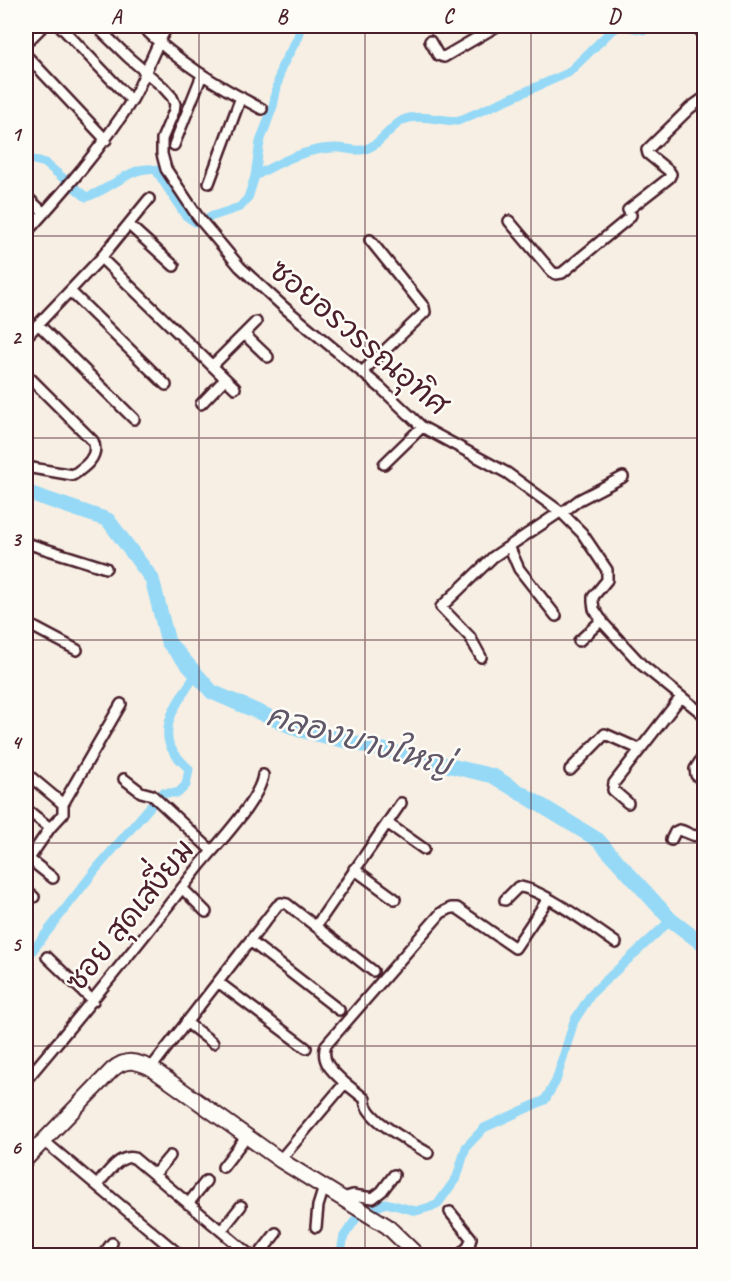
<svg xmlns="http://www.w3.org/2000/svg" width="730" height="1281" font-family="Caveat,'Playpen Sans Thai',sans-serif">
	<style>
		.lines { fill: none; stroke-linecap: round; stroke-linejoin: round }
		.canal { stroke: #95d9f7; stroke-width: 9 }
		.river { stroke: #95d9f7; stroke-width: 15 }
		.street-casing { stroke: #4a1f2b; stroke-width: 14 }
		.secondary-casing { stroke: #4a1f2b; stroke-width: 18 }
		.street { stroke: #fdfcf7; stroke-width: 9 }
		.secondary { stroke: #fdfcf7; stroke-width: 14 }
		.grid { fill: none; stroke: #4a1f2b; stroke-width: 1.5; stroke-opacity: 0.55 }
		.labels { text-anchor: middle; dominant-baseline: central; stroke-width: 5; stroke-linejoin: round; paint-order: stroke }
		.street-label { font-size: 30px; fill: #4a1f2b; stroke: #fdfcf7 }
		.water-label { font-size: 32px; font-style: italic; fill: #605768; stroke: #fdfcf7 }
		.neatline { fill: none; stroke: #4a1f2b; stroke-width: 2 }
		.grid-label { font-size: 20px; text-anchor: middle; font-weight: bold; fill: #4a1f2b }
	</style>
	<rect width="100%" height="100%" fill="#f7efe3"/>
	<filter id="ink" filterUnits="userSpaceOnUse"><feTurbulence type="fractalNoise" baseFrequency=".0167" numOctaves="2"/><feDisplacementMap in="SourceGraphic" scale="12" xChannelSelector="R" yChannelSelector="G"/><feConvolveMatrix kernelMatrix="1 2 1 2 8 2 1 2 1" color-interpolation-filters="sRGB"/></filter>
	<g filter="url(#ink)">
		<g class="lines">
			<path class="canal" d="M 624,26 L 645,30 L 655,26
				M 26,158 L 45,163 L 86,197 C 108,192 135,162 156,170 L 185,215 L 195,222 L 240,207 L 248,198 L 255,176 L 260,142 L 273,106 L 281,68 L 297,39 L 301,26
				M 255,176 C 280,162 305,149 333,148 C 342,147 352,151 361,150 C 379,148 388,128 403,120 C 418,113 442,121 458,121 L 568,73 L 610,32 L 620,26
				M 26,959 L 97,868 L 162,793 L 178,793 L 186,785 L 189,769 C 182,762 172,753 169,743 C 162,718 184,694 196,674
				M 340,1256 L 344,1236 L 358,1216 L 386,1203 L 416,1211 L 437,1205 L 457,1177 L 466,1147 L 484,1128 L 545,1100 L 556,1081 L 574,1021 L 592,993 L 671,920"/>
			<path class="river" d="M 26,492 L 108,520 L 152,579 L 168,642 L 212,692 L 300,730 L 493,776 L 598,840 L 671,920 L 704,945"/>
			<defs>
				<path id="street" d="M 60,26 L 131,100
					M 96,26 L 128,57 L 163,87 L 172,97 L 175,104 L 174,111 L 162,139 L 162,154 L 166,169 L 198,217 L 240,267 L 286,309 L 381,388 L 422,427 L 507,473 L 562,513 L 582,533 L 607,570 L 607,580 L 593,597 L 593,602 L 594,609 L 604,624 L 642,665 L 704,715
					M 142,26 C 176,61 218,86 262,109
					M 430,41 L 438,55 L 444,57 L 497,26
					M 26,43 L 43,26
					M 26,55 L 106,140
					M 174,145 L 202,75
					M 209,183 L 241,97
					M 26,196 L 44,213
					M 509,221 L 552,272 L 556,274 L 562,273 L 629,218 L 631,215 L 628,210 L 669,178 L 671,174 L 669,171 L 648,154 L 647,150 L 690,108 L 704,98
					M 129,225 L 174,266
					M 26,233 C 64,191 102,148 132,100 C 146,76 153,49 168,26
					M 101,258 L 235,388
					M 70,291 L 166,385
					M 38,324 L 134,419
					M 244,334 L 268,357
					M 26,337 L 101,258 L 149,199
					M 212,366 L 256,322
					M 362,372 L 425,312 L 424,307 L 370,240
					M 26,374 L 93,441 C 100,456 85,467 73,475 L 26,467
					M 201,404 L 225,379
					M 384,464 L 422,427
					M 562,513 L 579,500 L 623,477
					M 26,543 L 106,568
					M 509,546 L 519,569 L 556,616
					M 26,623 L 77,650
					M 579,641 L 602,620
					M 481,657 L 470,637 L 441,607 L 493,557 L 560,512
					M 704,755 L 695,769 L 696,775 L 704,782
					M 570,770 L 605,734 L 639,749
					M 26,773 L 63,804 L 121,704
					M 124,779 L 141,792 L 152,795 L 212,851
					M 628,803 L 613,790 L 614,783 L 681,697
					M 26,809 L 50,828
					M 387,823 L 424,849
					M 671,840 L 675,832 L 679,830 C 690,832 696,842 704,830
					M 29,859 L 53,878
					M 26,863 L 50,828 L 63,814 L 63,804
					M 354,869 L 395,899
					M 182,888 L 206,912
					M 26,891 L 34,897
					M 505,900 L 518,887 C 538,886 597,930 616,943
					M 316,926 L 401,803
					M 250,941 L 339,1010
					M 47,957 L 93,1001
					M 218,982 L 306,1048
					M 186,1022 L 213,1043
					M 151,1068 L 277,906 L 281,903 L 287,904 L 373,971
					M 26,1080 C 86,1009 144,937 201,864 C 218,844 260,799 263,775
					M 345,1083 L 365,1099 C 364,1119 412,1143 428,1153
					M 44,1141 L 181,1256
					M 280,1160 L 345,1083 C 333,1072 320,1062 326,1045 L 441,913 L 451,908 L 457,908 L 515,948 L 548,899
					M 223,1167 L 246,1137
					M 154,1175 L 170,1156
					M 97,1185 C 106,1175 119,1154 134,1158 L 251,1256
					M 343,1198 L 353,1195 L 373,1198 L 382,1191 L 394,1175
					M 188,1204 L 206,1181
					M 450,1212 L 471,1238 L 469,1246 L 459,1256
					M 316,1227 L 318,1206 L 324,1187
					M 221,1231 L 241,1206
					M 102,1256 L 112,1243
					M 258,1256 L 276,1233"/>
				<path id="secondary" d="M 699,26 L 704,32
					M 26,1159 L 112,1070 C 126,1058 136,1061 151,1068 L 280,1160 L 387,1226 L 418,1256"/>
			</defs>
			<use href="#street" class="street-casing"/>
			<use href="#secondary" class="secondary-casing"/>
			<use href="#street" class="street"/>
			<use href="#secondary" class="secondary"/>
		</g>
	</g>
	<path class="grid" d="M 199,26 L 199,1256M 365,26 L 365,1256M 531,26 L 531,1256M 26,236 L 704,236M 26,438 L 704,438M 26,640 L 704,640M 26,843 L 704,843M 26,1046 L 704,1046"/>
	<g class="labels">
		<g class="street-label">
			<text transform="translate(359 337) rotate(40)">ซอยอรวรรณอุทิศ</text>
			<text transform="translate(130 915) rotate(-51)">ซอย สุดเสงี่ยม</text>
		</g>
		<g class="water-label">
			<text transform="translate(359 740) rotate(16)">คลองบางใหญ่</text>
		</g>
	</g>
	<rect width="730" height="1281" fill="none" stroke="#fdfcf7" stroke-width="66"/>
	<rect x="33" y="33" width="664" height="1215" class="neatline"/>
	<g class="grid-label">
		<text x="116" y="23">A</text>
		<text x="282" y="23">B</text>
		<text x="448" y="23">C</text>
		<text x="614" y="23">D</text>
		<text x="16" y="141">1</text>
		<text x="16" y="344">2</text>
		<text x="16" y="546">3</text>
		<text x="16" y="749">4</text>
		<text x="16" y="951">5</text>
		<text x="16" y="1154">6</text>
	</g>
</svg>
